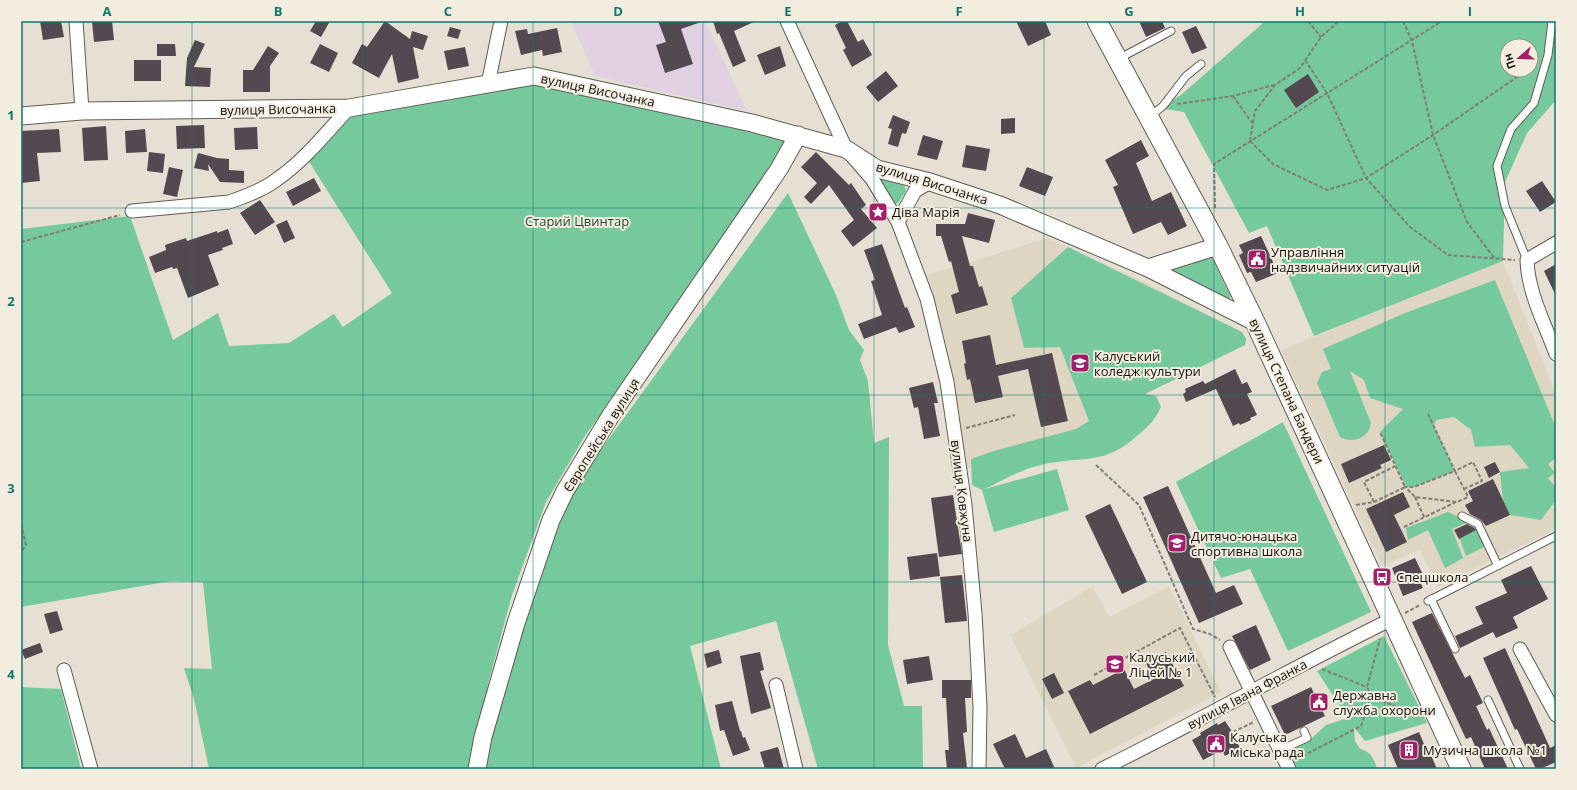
<svg xmlns="http://www.w3.org/2000/svg" width="1577" height="790" font-family="'Open Sans',sans-serif">
	<style>
		.industrial { fill: #e1d0e1 }
		.built { fill: #ded6c2 }
		.green { fill: #75c99d; fill-rule: evenodd }
		.building { fill: #544951 }
		.lines { fill: none; stroke-linecap: round; stroke-linejoin: round }
		.service-casing { stroke: #615c51; stroke-width: 9 }
		.minor-casing { stroke: #615c51; stroke-width: 15 }
		.tertiary-casing { stroke: #615c51; stroke-width: 19 }
		.secondary-casing { stroke: #615c51; stroke-width: 21 }
		.path { stroke: #817e75; stroke-width: 2; stroke-dasharray: 4 2; stroke-linecap: butt }
		.service { stroke: #fff; stroke-width: 7 }
		.minor { stroke: #fff; stroke-width: 13 }
		.tertiary { stroke: #fff; stroke-width: 17 }
		.secondary { stroke: #fff; stroke-width: 19 }
		.grid { fill: none; stroke: #0f766e; stroke-width: 1; stroke-opacity: 0.55 }
		.labels { text-anchor: middle; dominant-baseline: central; stroke-width: 4; stroke-linejoin: round; paint-order: stroke }
		.street-label { font-size: 13px; fill: #14120e; stroke: #f3ede0 }
		.poi-label { font-size: 13px; fill: #14120e; stroke: #f3ede0; text-anchor: start }
		.park-label { font-size: 13px; fill: #1e4934; stroke: #f3ede0 }
		.neatline { fill: none; stroke: #0f766e; stroke-width: 1.5 }
		.grid-label { font-size: 13px; text-anchor: middle; font-weight: bold; fill: #0f766e }
	</style>
	<rect width="100%" height="100%" fill="#e5e0d3"/>
	<path class="industrial" d="M 571,21 L 705,21 L 747,111 L 595,76 Z"/>
	<path class="built" d="M 1048,238 L 1140,280 L 1242,332 L 1246,339 L 1245,345 L 1114,409 L 1093,429 L 967,469 L 954,380 L 935,300 L 927,275 Z
		M 1503,261 L 1556,394 L 1556,527 L 1554,530 L 1438,587 L 1420,550 L 1382,566 L 1281,350 Z
		M 1093,586 L 1109,617 L 1169,586 L 1221,692 L 1076,768 L 1010,635 Z"/>
	<path class="green" d="M 1262,21 L 1556,21 L 1556,100 L 1527,133 L 1505,182 L 1503,261 L 1314,336 L 1267,226 L 1249,233 L 1184,112 L 1159,108 L 1181,95 L 1263,23 ZM 1507,46 L 1531,46 L 1531,70 L 1507,70 Z
		M 534,76 L 798,135 L 583,439 L 546,502 L 512,595 L 488,684 L 469,769 L 209,769 L 194,699 L 184,668 L 212,669 L 203,582 L 171,581 L 21,607 L 21,229 L 130,216 L 173,340 L 218,313 L 229,346 L 289,343 L 334,314 L 343,327 L 392,293 L 308,160 L 349,108 Z
		M 880,179 L 904,185 L 906,191 L 898,203 L 895,204 Z
		M 788,193 L 836,295 L 849,330 L 864,350 L 860,360 L 868,381 L 874,443 L 889,437 L 888,645 L 904,706 L 922,706 L 923,769 L 818,769 L 776,621 L 690,646 L 721,769 L 485,769 L 488,743 L 534,590 L 563,512 L 586,470 Z
		M 1068,247 L 1242,332 L 1246,339 L 1245,345 L 1145,394 L 1156,396 L 1161,407 C 1155,420 1149,426 1138,435 C 1104,467 1081,455 1041,465 C 1022,469 1003,480 985,489 L 1057,469 L 1069,510 L 994,532 L 982,490 L 972,485 L 971,459 L 994,451 L 1076,429 L 1089,421 L 1060,347 L 1024,348 L 1011,298 Z
		M 1211,256 L 1231,297 L 1228,301 L 1167,273 L 1167,267 Z
		M 1495,280 L 1556,428 L 1556,458 L 1548,464 L 1555,473 L 1548,478 L 1556,488 L 1556,500 L 1541,520 L 1510,515 L 1503,500 L 1500,472 L 1529,468 L 1510,445 L 1475,447 L 1471,430 L 1454,417 L 1436,420 L 1434,426 L 1455,471 L 1414,487 L 1406,487 L 1380,432 L 1403,409 L 1370,398 L 1364,380 L 1350,371 L 1371,423 C 1369,438 1353,444 1340,437 L 1317,383 L 1322,372 L 1331,369 L 1323,349 L 1405,313 Z
		M 1283,422 L 1371,612 L 1288,651 L 1250,569 L 1221,578 L 1176,482 Z
		M 1448,512 L 1471,523 L 1466,523 L 1452,529 L 1463,558 L 1445,568 L 1428,530 L 1408,540 L 1406,528 Z
		M 1466,526 L 1476,526 L 1486,546 L 1466,556 L 1457,531 Z
		M 1384,636 L 1427,723 L 1365,741 L 1354,727 L 1355,741 L 1360,749 C 1371,752 1374,758 1377,769 L 1293,769 L 1285,752 L 1294,746 L 1312,738 L 1326,725 L 1345,719 L 1349,720 L 1317,671 Z
		M 21,687 L 61,689 L 81,769 L 21,769 Z"/>
	<path class="building" d="M 40,21 L 61,21 L 64,37 L 43,40 Z
		M 112,21 L 114,40 L 94,42 L 92,22 Z
		M 316,21 L 330,21 L 321,37 L 310,31 Z
		M 385,21 L 410,39 L 412,31 L 428,36 L 423,50 L 413,47 L 419,78 L 398,83 L 392,54 L 379,78 L 352,63 L 362,44 L 367,47 Z
		M 658,21 L 701,21 L 701,22 L 681,29 L 693,64 L 665,73 L 656,45 L 666,42 Z
		M 713,21 L 756,21 L 734,31 L 746,61 L 733,67 L 719,33 L 717,34 Z
		M 842,21 L 847,21 L 858,42 L 863,39 L 872,55 L 852,67 L 843,50 L 846,48 L 835,25 Z
		M 1016,21 L 1045,21 L 1051,35 L 1028,46 Z
		M 1139,21 L 1162,21 L 1165,28 L 1146,37 Z
		M 1196,26 L 1207,48 L 1192,54 L 1182,32 Z
		M 450,27 L 461,30 L 458,39 L 447,36 Z
		M 557,28 L 562,52 L 543,56 L 542,50 L 521,55 L 515,31 L 527,29 L 528,34 Z
		M 195,40 L 205,44 L 194,67 L 211,68 L 210,87 L 185,86 L 187,58 Z
		M 157,44 L 175,44 L 176,56 L 157,56 Z
		M 320,44 L 338,53 L 329,72 L 310,63 Z
		M 268,46 L 279,53 L 270,66 L 270,92 L 243,92 L 243,70 L 253,70 Z
		M 780,46 L 786,66 L 765,75 L 757,55 Z
		M 465,47 L 469,66 L 448,70 L 444,51 Z
		M 134,60 L 161,60 L 161,81 L 134,81 Z
		M 886,71 L 898,86 L 878,102 L 866,87 Z
		M 1308,74 L 1319,92 L 1296,108 L 1284,90 Z
		M 893,115 L 910,122 L 906,134 L 902,133 L 898,147 L 888,144 L 892,129 L 888,128 Z
		M 1015,118 L 1015,133 L 1001,134 L 1001,119 Z
		M 204,125 L 205,148 L 177,149 L 176,126 Z
		M 106,126 L 108,160 L 84,161 L 82,128 Z
		M 257,127 L 258,149 L 235,150 L 234,128 Z
		M 59,129 L 61,152 L 37,153 L 40,181 L 21,183 L 21,131 Z
		M 145,129 L 147,152 L 126,153 L 125,131 Z
		M 923,135 L 943,141 L 937,160 L 917,155 Z
		M 1141,140 L 1149,156 L 1136,163 L 1152,201 L 1171,192 L 1187,226 L 1168,235 L 1161,222 L 1133,234 L 1113,187 L 1118,185 L 1105,160 Z
		M 966,145 L 990,149 L 986,171 L 962,167 Z
		M 149,152 L 165,154 L 163,173 L 147,171 Z
		M 816,152 L 849,185 L 851,183 L 866,205 L 861,209 L 877,228 L 853,247 L 841,231 L 854,220 L 829,185 L 811,204 L 804,197 L 817,183 L 801,167 Z
		M 198,153 L 217,158 L 229,159 L 229,170 L 244,171 L 244,183 L 220,182 L 208,164 L 209,171 L 194,168 Z
		M 169,167 L 183,170 L 177,197 L 163,194 Z
		M 1027,167 L 1053,177 L 1045,196 L 1019,186 Z
		M 314,178 L 321,191 L 293,206 L 286,192 Z
		M 1542,181 L 1556,202 L 1540,212 L 1526,191 Z
		M 260,200 L 275,222 L 255,235 L 240,213 Z
		M 968,213 L 995,220 L 989,243 L 962,236 L 970,266 L 973,266 L 979,287 L 982,286 L 988,305 L 956,314 L 951,295 L 959,292 L 951,261 L 949,262 L 941,236 L 936,236 L 936,224 L 965,224 Z
		M 287,220 L 295,238 L 284,243 L 276,225 Z
		M 228,229 L 233,244 L 222,248 L 223,250 L 208,255 L 219,285 L 188,298 L 177,268 L 173,269 L 172,267 L 155,273 L 149,257 L 166,250 L 165,245 L 186,238 L 187,241 L 217,231 L 217,233 Z
		M 1261,236 L 1278,273 L 1256,282 L 1251,272 L 1247,273 L 1239,255 L 1243,253 L 1239,245 Z
		M 882,244 L 905,308 L 907,307 L 915,327 L 899,333 L 896,327 L 864,339 L 858,324 L 882,315 L 871,281 L 875,280 L 864,250 Z
		M 1556,264 L 1556,296 L 1544,271 Z
		M 990,335 L 996,365 L 1052,353 L 1068,421 L 1041,427 L 1028,369 L 998,376 L 1003,397 L 975,403 L 970,379 L 967,380 L 964,364 L 966,363 L 962,341 Z
		M 1235,369 L 1242,384 L 1247,382 L 1252,392 L 1247,394 L 1257,415 L 1250,418 L 1251,420 L 1240,425 L 1239,423 L 1233,426 L 1216,389 L 1186,402 L 1183,394 L 1186,392 L 1185,389 L 1203,381 L 1205,384 Z
		M 933,382 L 938,403 L 934,403 L 940,436 L 924,439 L 918,407 L 914,408 L 909,388 Z
		M 1384,445 L 1391,460 L 1380,465 L 1382,468 L 1349,483 L 1341,464 Z
		M 1495,462 L 1500,472 L 1489,478 L 1484,467 Z
		M 1493,479 L 1510,515 L 1486,526 L 1481,520 L 1470,514 L 1465,505 L 1473,501 L 1468,491 Z
		M 1168,486 L 1216,593 L 1234,585 L 1243,604 L 1199,623 L 1143,497 Z
		M 1403,492 L 1410,507 L 1394,515 L 1407,542 L 1386,552 L 1366,509 Z
		M 953,495 L 962,554 L 939,557 L 931,498 Z
		M 1110,504 L 1147,582 L 1122,594 L 1085,516 Z
		M 1467,524 L 1474,528 L 1476,530 L 1459,539 L 1454,530 Z
		M 937,553 L 940,576 L 910,580 L 907,557 Z
		M 1415,558 L 1423,575 L 1418,577 L 1423,588 L 1403,596 L 1392,568 Z
		M 1531,566 L 1548,599 L 1513,617 L 1518,628 L 1496,638 L 1493,632 L 1460,648 L 1455,636 L 1483,624 L 1475,607 L 1507,593 L 1501,580 Z
		M 962,575 L 967,621 L 945,623 L 940,577 Z
		M 57,611 L 63,630 L 50,634 L 44,614 Z
		M 1432,613 L 1465,678 L 1470,675 L 1483,703 L 1476,706 L 1487,730 L 1489,728 L 1508,769 L 1485,769 L 1471,737 L 1466,739 L 1412,622 Z
		M 1256,625 L 1271,660 L 1250,670 L 1232,636 Z
		M 40,643 L 43,652 L 25,659 L 21,650 Z
		M 1505,648 L 1550,748 L 1556,745 L 1556,762 L 1540,769 L 1536,769 L 1517,729 L 1515,730 L 1483,658 Z
		M 719,650 L 722,663 L 707,668 L 704,654 Z
		M 760,652 L 764,670 L 760,671 L 771,708 L 751,714 L 740,656 Z
		M 1166,652 L 1184,686 L 1090,734 L 1068,691 L 1090,680 L 1093,685 L 1124,669 L 1134,689 L 1154,679 L 1146,663 Z
		M 929,656 L 933,680 L 907,684 L 903,660 Z
		M 1054,673 L 1064,693 L 1052,699 L 1042,679 Z
		M 942,680 L 971,680 L 971,698 L 965,698 L 967,732 L 963,733 L 967,768 L 947,769 L 945,750 L 949,750 L 946,698 L 942,698 Z
		M 1311,687 L 1325,716 L 1285,735 L 1271,706 Z
		M 732,701 L 740,731 L 741,731 L 743,738 L 745,737 L 750,750 L 733,756 L 724,730 L 720,731 L 715,705 Z
		M 1225,721 L 1237,739 L 1236,740 L 1240,748 L 1225,756 L 1222,750 L 1203,760 L 1192,740 L 1201,735 L 1200,733 L 1217,723 L 1218,725 Z
		M 1419,732 L 1429,756 L 1431,755 L 1437,769 L 1398,769 L 1388,745 Z
		M 1015,734 L 1026,758 L 1046,749 L 1055,769 L 1005,769 L 993,744 Z
		M 778,747 L 784,769 L 765,769 L 760,752 Z"/>
	<g class="lines">
		<defs>
			<path id="service" d="M 1118,59 L 1171,31
				M 1149,117 L 1163,106 L 1186,76 L 1201,64
				M 1527,260 L 1505,206 L 1497,166 L 1511,129 L 1534,103 L 1548,55 L 1552,21
				M 1462,516 L 1478,524 L 1498,566
				M 1431,599 L 1455,649
				M 1428,601 L 1556,536
				M 1488,700 L 1520,769
				M 1280,750 L 1307,738 L 1304,731"/>
			<path id="minor" d="M 76,21 L 82,111
				M 787,21 L 846,149 L 872,179 L 898,222 L 927,299 L 947,382 L 965,505 L 975,613 L 980,707 L 979,769
				M 488,84 L 501,21
				M 132,211 L 229,202 C 244,197 263,190 276,180 C 304,161 326,133 349,108
				M 898,222 L 915,191 L 930,182
				M 1556,243 L 1527,260 C 1528,293 1545,324 1556,354
				M 1230,647 L 1289,769
				M 1520,649 L 1556,715
				M 64,670 L 91,769
				M 776,685 L 796,769
				M 1102,769 C 1199,721 1294,667 1392,619"/>
			<path id="tertiary" d="M 21,116 L 82,111 L 349,108 L 534,76 L 752,123 L 846,149 L 877,169 L 930,182 L 1000,205 L 1148,268 L 1255,322
				M 1148,268 L 1218,246
				M 477,769 L 483,737 L 516,623 L 551,520 L 565,491 L 611,415 L 779,169 L 798,135"/>
			<path id="secondary" d="M 1097,21 L 1218,246 L 1255,322 L 1461,769"/>
		</defs>
		<use href="#service" class="service-casing"/>
		<use href="#minor" class="minor-casing"/>
		<use href="#tertiary" class="tertiary-casing"/>
		<use href="#secondary" class="secondary-casing"/>
		<path class="path" d="M 1308,21 L 1321,37
			M 1403,21 L 1412,41 L 1433,135 L 1467,222 L 1495,259
			M 1305,60 L 1327,93 L 1366,178 L 1433,135 L 1527,70
			M 1233,96 L 1252,123
			M 1177,104 L 1233,96 L 1274,85
			M 1250,141 L 1273,164 L 1327,190 L 1366,178 L 1410,227 L 1448,255 L 1515,260
			M 1250,141 L 1255,111 L 1275,85 L 1300,68 L 1321,37 L 1339,21
			M 1215,208 L 1214,164 L 1442,21
			M 21,242 L 120,215
			M 1428,414 L 1455,471 L 1473,462 L 1482,481 L 1464,489
			M 966,428 L 1015,415
			M 1096,465 L 1139,505 L 1193,629 L 1210,634 L 1220,640
			M 1455,471 L 1468,497 L 1457,502 L 1415,497 L 1405,487 L 1414,487 Z
			M 1415,497 L 1424,517
			M 1374,502 L 1364,482 L 1395,466
			M 1356,505 L 1374,502 L 1405,487 L 1380,432
			M 21,524 L 26,545 L 21,552
			M 1404,527 L 1456,502
			M 1405,613 L 1420,605
			M 1322,669 L 1367,687
			M 1094,675 L 1180,628 L 1215,697
			M 1371,696 L 1420,717
			M 1233,732 L 1254,722
			M 1297,759 L 1361,726 L 1371,696 L 1367,687 L 1380,639"/>
		<use href="#service" class="service"/>
		<use href="#minor" class="minor"/>
		<use href="#tertiary" class="tertiary"/>
		<use href="#secondary" class="secondary"/>
	</g>
	<path class="grid" d="M 192,21 L 192,769M 363,21 L 363,769M 533,21 L 533,769M 703,21 L 703,769M 874,21 L 874,769M 1044,21 L 1044,769M 1214,21 L 1214,769M 1385,21 L 1385,769M 21,208 L 1556,208M 21,395 L 1556,395M 21,582 L 1556,582"/>
	<defs>
		<symbol id="sight-square" viewBox="-11 -11 22 22"><rect x="-9" y="-9" width="18" height="18" rx="4" fill="#a31e6b" stroke="#f3ede0"/><path d="M0-6L1.8-2.2L6-1.7L2.9 1.2L3.7 5.4L0 3.3L-3.7 5.4L-2.9 1.2L-6-1.7L-1.8-2.2Z" fill="#fff"/></symbol>
		<symbol id="civic-square" viewBox="-11 -11 22 22"><rect x="-9" y="-9" width="18" height="18" rx="4" fill="#a31e6b" stroke="#f3ede0"/><path d="M-.6-6.5H3V-4.5H.6V-3L4-1V1h2V6H-6V1h2V-1L-.6-3ZM-1.2 2.5V6h2.4V2.5Z" fill="#fff"/></symbol>
		<symbol id="university-square" viewBox="-11 -11 22 22"><rect x="-9" y="-9" width="18" height="18" rx="4" fill="#a31e6b" stroke="#f3ede0"/><path d="M0-5L7-2L0 1L-7-2ZM-4 1L0 2.5L4 1V4Q0 6-4 4Z" fill="#fff"/></symbol>
		<symbol id="school-square" viewBox="-11 -11 22 22"><rect x="-9" y="-9" width="18" height="18" rx="4" fill="#a31e6b" stroke="#f3ede0"/><path d="M0-5L7-2L0 1L-7-2ZM-4 1L0 2.5L4 1V4Q0 6-4 4Z" fill="#fff"/></symbol>
		<symbol id="bus-square" viewBox="-11 -11 22 22"><rect x="-9" y="-9" width="18" height="18" rx="4" fill="#a31e6b" stroke="#f3ede0"/><path d="M-5-6H5V4H4V6H2V4H-2V6H-4V4H-5ZM-3.5-4V0h7V-4ZM-3.5 1.2v1.5H-2V1.2ZM2 1.2v1.5H3.5V1.2Z" fill="#fff"/></symbol>
		<symbol id="building-square" viewBox="-11 -11 22 22"><rect x="-9" y="-9" width="18" height="18" rx="4" fill="#a31e6b" stroke="#f3ede0"/><path d="M-4-6H4V6H1V3H-1V6H-4ZM-2.5-4.3h1.7v1.8h-1.7ZM.8-4.3h1.7v1.8H.8ZM-2.5-1h1.7V.8h-1.7ZM.8-1h1.7V.8H.8Z" fill="#fff"/></symbol>
	</defs>
	<g fill-rule="evenodd">
		<use href="#sight-square" x="867" y="201" width="22" height="22"/>
		<use href="#civic-square" x="1246" y="248" width="22" height="22"/>
		<use href="#university-square" x="1069" y="352" width="22" height="22"/>
		<use href="#school-square" x="1166" y="532" width="22" height="22"/>
		<use href="#bus-square" x="1371" y="566" width="22" height="22"/>
		<use href="#school-square" x="1104" y="653" width="22" height="22"/>
		<use href="#civic-square" x="1308" y="691" width="22" height="22"/>
		<use href="#civic-square" x="1205" y="733" width="22" height="22"/>
		<use href="#building-square" x="1398" y="739" width="22" height="22"/>
	</g>
	<g class="labels">
		<g class="street-label">
			<text transform="translate(598 90) rotate(12)">вулиця Височанка</text>
			<text transform="translate(278 109) rotate(-1)">вулиця Височанка</text>
			<text transform="translate(932 183) rotate(17)">вулиця Височанка</text>
			<text transform="translate(1287 391) rotate(65)">вулиця Степана Бандери</text>
			<text transform="translate(601 435) rotate(-58)">Європейська вулиця</text>
			<text transform="translate(962 491) rotate(83)">вулиця Ковжуна</text>
			<text transform="translate(1247 694) rotate(-28)">вулиця Івана Франка</text>
		</g>
		<g class="poi-label">
			<text x="892" y="212">Діва Марія</text>
			<text x="1271" y="252">Управління<tspan x="1271" dy="15">надзвичайних ситуацій</tspan></text>
			<text x="1094" y="356">Калуський<tspan x="1094" dy="15">коледж культури</tspan></text>
			<text x="1191" y="536">Дитячо-юнацька<tspan x="1191" dy="15">спортивна школа</tspan></text>
			<text x="1396" y="577">Спецшкола</text>
			<text x="1129" y="657">Калуський<tspan x="1129" dy="15">Ліцей № 1</tspan></text>
			<text x="1333" y="695">Державна<tspan x="1333" dy="15">служба охорони</tspan></text>
			<text x="1230" y="737">Калуська<tspan x="1230" dy="15">міська рада</tspan></text>
			<text x="1423" y="750">Музична школа №1</text>
		</g>
		<g class="park-label">
			<text x="577" y="221">Старий Цвинтар</text>
		</g>
	</g>
	<rect width="1577" height="790" fill="none" stroke="#f3ede0" stroke-width="44"/>
	<g transform="translate(1519 58) rotate(250)"><circle r="19" fill="#f3ede0" stroke="#9a958c"/>
	<path d="M0-3L7 15L0 10L-7 15Z" fill="#a31e6b"/>
	<text y="-6" font-size="11" font-weight="bold" text-anchor="middle" fill="#14120e">Пн</text>
	</g>
	<rect x="22" y="22" width="1533" height="746" class="neatline"/>
	<g class="grid-label">
		<text x="107" y="16">A</text>
		<text x="278" y="16">B</text>
		<text x="448" y="16">C</text>
		<text x="618" y="16">D</text>
		<text x="788" y="16">E</text>
		<text x="959" y="16">F</text>
		<text x="1129" y="16">G</text>
		<text x="1300" y="16">H</text>
		<text x="1470" y="16">I</text>
		<text x="11" y="120">1</text>
		<text x="11" y="306">2</text>
		<text x="11" y="493">3</text>
		<text x="11" y="679">4</text>
	</g>
</svg>
